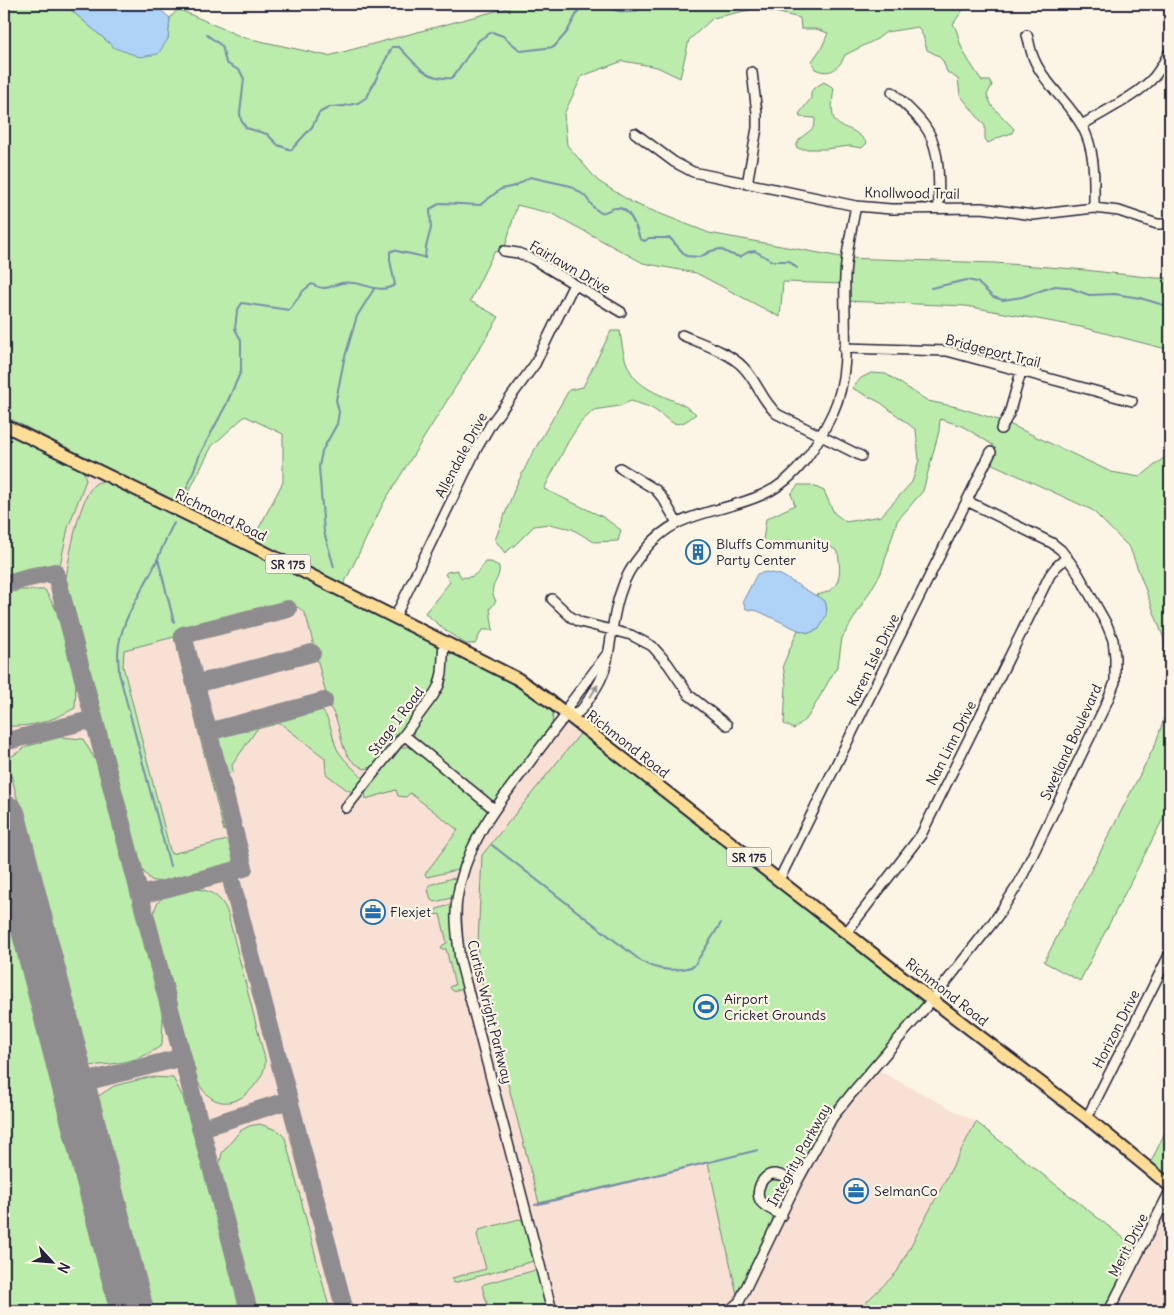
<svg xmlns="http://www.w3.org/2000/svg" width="1174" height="1315" font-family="Delius,sans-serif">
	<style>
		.built { fill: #f8e1d4 }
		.green { fill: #bbecab; stroke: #6e8773 }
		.water { fill: #afd3f7; stroke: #778cac }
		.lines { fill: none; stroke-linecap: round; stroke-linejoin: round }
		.stream { stroke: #778cac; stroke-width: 2 }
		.taxiway { stroke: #8f8c90; stroke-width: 18 }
		.runway { stroke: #8f8c90; stroke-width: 44 }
		.minor-casing { stroke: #22223b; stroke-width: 12 }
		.major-casing { stroke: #22223b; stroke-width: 15 }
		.minor { stroke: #fcf5e5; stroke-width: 9 }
		.major { stroke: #fedd96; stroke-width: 11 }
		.oneway { fill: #9a9698 }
		.labels { text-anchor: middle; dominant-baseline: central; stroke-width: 4.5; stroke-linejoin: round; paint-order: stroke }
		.shield { fill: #fcf5e5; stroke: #63616e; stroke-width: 1 }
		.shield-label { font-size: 12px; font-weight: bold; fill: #22223b }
		.street-label { font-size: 14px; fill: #22223b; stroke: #fcf5e5 }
		.poi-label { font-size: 14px; fill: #22223b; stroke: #fcf5e5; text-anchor: start }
	</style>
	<rect width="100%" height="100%" fill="#fcf5e5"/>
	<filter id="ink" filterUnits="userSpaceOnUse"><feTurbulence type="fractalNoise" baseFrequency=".02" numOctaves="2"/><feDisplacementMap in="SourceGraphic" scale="10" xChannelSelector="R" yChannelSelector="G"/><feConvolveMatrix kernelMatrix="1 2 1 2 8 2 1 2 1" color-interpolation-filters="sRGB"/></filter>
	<g filter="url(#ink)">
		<path class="built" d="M 4,73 L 176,207 L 170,528 L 491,683 L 581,733 L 482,855 L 539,1203 L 709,1162 L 739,1300 L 832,1118 L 874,1068 L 976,1122 L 897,1272 L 857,1311 L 4,1311 Z
			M 1170,1191 L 1170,1311 L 1109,1311 Z"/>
		<path class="green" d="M 4,4 L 64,4 L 115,48 L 168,39 L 170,18 L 178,9 L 242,37 L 328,56 L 522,4 L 967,4 L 953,24 C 958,31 958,38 961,46 C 966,58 975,70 982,81 L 990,81 L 992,85 L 987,95 L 992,106 L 1014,129 L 1012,133 L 1000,137 L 988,143 L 985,139 L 985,126 L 960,95 L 958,79 L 947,72 L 943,61 L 937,55 L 927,50 L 923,36 L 918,27 L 886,32 L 877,39 L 845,55 C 839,69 830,76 815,69 L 812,61 L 822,47 L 828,33 L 816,29 L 801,29 L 800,18 L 758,8 L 713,18 L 689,40 L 680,78 L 657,67 L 623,61 L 582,76 L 564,114 L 567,145 L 598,181 L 633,203 L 709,233 L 847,258 L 995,263 L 1075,269 L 1156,278 L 1170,278 L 1170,350 L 1081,327 L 966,306 L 844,301 L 844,284 L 783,282 L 780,317 L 696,273 L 643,263 L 553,214 L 517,205 L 504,251 L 494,252 L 470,301 L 499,317 L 384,502 L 341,590 L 250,545 L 283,482 L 283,434 L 245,416 L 212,446 L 179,511 L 169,506 L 169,499 L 4,416 Z
			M 824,82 L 834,88 C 826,140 846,116 867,143 L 862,148 L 850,146 L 826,149 L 800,149 L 796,147 C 797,145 798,141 800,139 C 807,131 816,131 815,118 L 800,117 L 799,114 L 811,98 L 811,92 L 814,88 Z
			M 611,331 L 620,331 C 625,368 629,382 665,397 C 677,402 687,406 696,414 C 672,434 672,419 651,408 C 645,405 637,403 631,401 L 619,406 L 594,410 L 581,422 L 568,442 L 544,489 L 603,517 L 621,530 L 618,541 L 594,542 L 572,529 L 549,524 L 534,526 L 516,544 L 505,553 L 495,540 L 515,488 L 531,456 L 569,390 L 583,387 Z
			M 871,373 L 886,374 L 928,401 L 957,407 L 1005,422 L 1111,472 L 1140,477 L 1170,453 L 1170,805 L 1080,981 L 1044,962 L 1155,745 L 1170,701 L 1164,639 L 1130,548 L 1092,510 L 986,461 L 993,445 L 962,426 L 940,419 L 939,431 L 923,491 L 897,521 L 881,573 L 842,638 L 838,665 L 808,717 L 794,729 L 784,724 L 786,685 L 783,665 L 798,630 L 809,633 L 819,629 L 827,609 L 825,601 L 816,595 C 842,591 841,574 838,552 L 827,544 C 808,551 806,545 789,540 L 769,552 L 763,540 L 766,519 L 795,505 L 791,494 L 798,485 L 811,485 L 824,491 L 834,513 L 846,522 L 881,516 L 912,482 L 919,460 L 916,430 L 881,403 L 852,388 L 861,378 Z
			M 4,430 L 80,468 L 84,473 L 86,480 L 68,528 L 59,570 C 41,561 22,571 4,575 Z
			M 106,480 L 434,641 L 439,647 L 441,657 L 437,684 L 375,766 L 365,769 C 334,756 346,728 329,706 L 307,619 C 303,608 298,606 287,606 L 182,634 L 181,641 L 175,642 L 174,637 L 124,650 L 123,666 L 171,854 L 227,840 L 234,844 L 238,859 L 232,864 L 159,882 L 151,880 L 143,871 L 66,578 C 69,557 79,498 95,484 C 98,482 103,481 106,480 Z
			M 485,562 L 491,562 L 499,566 C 501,583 486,584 496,601 L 490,609 L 493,630 L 482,630 L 475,644 L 466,644 L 446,631 L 425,613 L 450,582 L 445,574 L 447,572 L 457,570 L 461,577 C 474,579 478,573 485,562 Z
			M 20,590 L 45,590 L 58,613 L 69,651 L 76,682 L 75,708 C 49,722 34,727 4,726 L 4,594 Z
			M 177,648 L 181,648 L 184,652 L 229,824 L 227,830 L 224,831 Z
			M 450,651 L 523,687 L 550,709 L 553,714 L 552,726 L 495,801 L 492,801 L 414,737 L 413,730 C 422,718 440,699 445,685 C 448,675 443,659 450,651 Z
			M 317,706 C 331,715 331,735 337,749 C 343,760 355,769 363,779 L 353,792 L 347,790 L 326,774 L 325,758 L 280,723 L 257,729 L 232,765 L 233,772 L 222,775 C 218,758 208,741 228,730 Z
			M 584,729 L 932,1000 L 850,1089 L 834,1109 L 819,1132 L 803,1164 L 797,1171 L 792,1174 L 764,1174 C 735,1203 772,1206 774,1223 L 737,1295 L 708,1162 L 539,1203 L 477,965 L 482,855 Z
			M 61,737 L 83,739 L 97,763 L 144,934 L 163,1017 L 162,1045 C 138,1063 116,1064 86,1066 L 7,759 L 28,746 Z
			M 408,746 L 416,747 L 486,808 L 488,812 L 461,869 L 427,877 L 425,874 L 458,830 L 410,793 L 406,797 L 398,796 L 396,790 L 366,799 L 365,792 L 401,748 Z
			M 4,874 L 108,1275 L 117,1311 L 4,1311 Z
			M 452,878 L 457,880 L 456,897 L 435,902 L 431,900 L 428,889 L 429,885 Z
			M 196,889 C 211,890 221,897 227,911 L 265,1059 C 266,1070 261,1077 255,1085 C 238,1107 212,1110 198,1082 L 154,915 C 156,891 178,893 196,889 Z
			M 450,905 L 454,908 L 464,988 L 453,991 L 450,988 L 451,986 L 455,985 L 446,949 L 441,949 L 443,945 L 447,943 L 440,914 L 434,915 L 434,913 L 437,909 Z
			M 149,1077 L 173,1078 L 183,1097 L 242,1311 L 149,1311 L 94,1099 L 114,1086 Z
			M 976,1122 L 1140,1251 L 1109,1311 L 857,1311 L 897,1272 Z
			M 1170,1122 L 1170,1179 L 1167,1183 L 1148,1168 Z
			M 260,1124 L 279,1131 L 285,1138 L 330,1311 L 257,1311 L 219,1167 L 222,1153 L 240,1131 L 249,1126 Z
			M763 1192a12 12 0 1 1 24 0a12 12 0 1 1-24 0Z
			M 519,1219 L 524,1221 L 534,1261 L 454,1283 L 452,1278 L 486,1269 L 477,1235 L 479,1230 Z
			M 536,1270 L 547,1311 L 489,1311 L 482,1286 L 484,1284 Z"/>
		<path class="water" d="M 64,4 L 153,4 L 170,18 L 168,39 L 158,54 L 140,57 L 115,48 Z
			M 766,572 L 781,575 L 825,601 C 829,614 825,617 819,629 L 809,633 L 798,630 L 758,611 L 746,609 L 743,601 L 757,574 Z"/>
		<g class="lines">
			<path class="stream" d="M 596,4 C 616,10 631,19 647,4
				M 834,4 L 838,7 L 851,4
				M 207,35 L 222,46 L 226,63 L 240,71 L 244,79 L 240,113 L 241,120 L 246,128 L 267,134 L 278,145 L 291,150 L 312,127 L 319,113 L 330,107 L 344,106 L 358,103 L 367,97 L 392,47 L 399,47 C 417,65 425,80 452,78 L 479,40 L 492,32 L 503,36 L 521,51 L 554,47 L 567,32 L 581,6 L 585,4
				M 931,288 L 967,280 L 977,282 L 993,297 L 1003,300 L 1022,297 L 1055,286 L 1067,287 L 1089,295 L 1115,294 L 1140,298 L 1170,307
				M 182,500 L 200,454 L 226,405 L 241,371 L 241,340 L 235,329 L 237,311 L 242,303 L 289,310 L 304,290 L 312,284 C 326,292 329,286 342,283 C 361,279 377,296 395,285 L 390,260 L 390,252 L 394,250 C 404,254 415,253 425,258 L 426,247 L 431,228 L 430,209 L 441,203 L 480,205 L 501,189 L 515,186 L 530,177 L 571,186 L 585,196 L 594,208 L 601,213 C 607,212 611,208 616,208 C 630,206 637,229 640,239 L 645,241 L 649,238 L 670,238 L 686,256 L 700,257 L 711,251 L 720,249 L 730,254 L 740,257 L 748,252 L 755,251 L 772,261 L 789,261 L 797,268
				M 158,559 L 174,622
				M 334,567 L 324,532 L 319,467 L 322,451 L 337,424 L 339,412 L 336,400 L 344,360 L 357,316 L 374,289
				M 492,845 L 641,961 C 656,971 677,972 694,966 L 721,923
				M 170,866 L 119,673 C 119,666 118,660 118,653 C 120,618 145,589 158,558 C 163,546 167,535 174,523
				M 535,1205 L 758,1150"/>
			<path class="taxiway" d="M 4,584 L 55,572 L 249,1311
				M 196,684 L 312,653
				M 208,732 L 324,701
				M 4,742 L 94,719
				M 229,872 L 345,1311
				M 141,895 L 244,868 L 183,635 L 288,609
				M 73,1085 L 183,1057
				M 202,1128 L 289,1100"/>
			<path class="runway" d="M 4,817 L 132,1311"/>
			<defs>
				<path id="minor" d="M 1027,35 C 1029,41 1030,48 1032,54 C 1041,81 1068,101 1082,126 C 1096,151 1094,180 1094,208
					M 892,92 C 903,103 915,113 924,125 C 942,149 938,180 939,208
					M 1082,125 C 1104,111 1136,97 1154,77 C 1160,70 1164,62 1169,53
					M 635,133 L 674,162 L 693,172 L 856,206 L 891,209 L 982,208 L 1033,215 L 1094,208 L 1119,211 L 1157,224 L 1170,224
					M 747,184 L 757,128 L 757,113 L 752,72
					M 504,251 L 518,253 L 531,258 L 621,312
					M 682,335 C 700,343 729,352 743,367 C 757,381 762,401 777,414 L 861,456
					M 844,348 L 947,351 L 1132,401
					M 1001,429 L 1009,414 L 1021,372
					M 620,468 L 656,490 L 664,500 L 677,523
					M 552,599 L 571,617 L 580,622 L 631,635 L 652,646 L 668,664 L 689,695 L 727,725
					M 395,617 L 477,448 L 491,424 L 535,364 L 574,284
					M 566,715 C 569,714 574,714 577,713 C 582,711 586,703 589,699 C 596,689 603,678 606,665 C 612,641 612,615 621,591 C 625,577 634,563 643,552 C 678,508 719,515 764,494 C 799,478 817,445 833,412 C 852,371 843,321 845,277 C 846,253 851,230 856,206
					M 404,735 L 494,809
					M 346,808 L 404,735 L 433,696 L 439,685 L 442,673 L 444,641
					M 779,880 L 991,452
					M 846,933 L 921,835 L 1050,575 L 1056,567 L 1067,557
					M 1087,1118 L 1170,953
					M 782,1215 C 775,1212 766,1208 761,1202 C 754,1192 762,1174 774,1174 C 782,1174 790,1180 797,1182
					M 552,1311 L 460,960 C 458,940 454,920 457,899 C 464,850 490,814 520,775 C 535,755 550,735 566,715 L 569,705 L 607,654
					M 726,1311 L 731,1309 L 739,1302 L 797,1182 L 832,1118 L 852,1093 L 932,1000 L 997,917 L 1019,883 L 1107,702 L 1115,682 L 1115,657 L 1113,640 L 1107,625 L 1076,570 L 1061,550 L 1052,543 L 967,501
					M 1109,1311 L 1170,1191"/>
				<path id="major" d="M 4,425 L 260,550 L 518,679 L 551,702 L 932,1000 L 1087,1118 L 1170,1186"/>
			</defs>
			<use href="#minor" class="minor-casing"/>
			<use href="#major" class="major-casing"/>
			<use href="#minor" class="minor"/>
			<use href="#major" class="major"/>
		</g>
		<defs><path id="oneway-solid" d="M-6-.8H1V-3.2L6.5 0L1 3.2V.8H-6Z" transform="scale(1.25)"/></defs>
		<use class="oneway" href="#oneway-solid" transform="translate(594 691) rotate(-58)"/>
	</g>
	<defs>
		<symbol id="building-ring" viewBox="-11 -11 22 22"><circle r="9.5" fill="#fcf5e5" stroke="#1f6fb2" stroke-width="1.5"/><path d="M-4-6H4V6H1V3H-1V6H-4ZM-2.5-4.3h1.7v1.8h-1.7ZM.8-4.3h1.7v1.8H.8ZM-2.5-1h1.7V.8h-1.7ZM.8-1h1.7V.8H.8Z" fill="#1f6fb2"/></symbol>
		<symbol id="office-ring" viewBox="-11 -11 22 22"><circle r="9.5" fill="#fcf5e5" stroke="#1f6fb2" stroke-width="1.5"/><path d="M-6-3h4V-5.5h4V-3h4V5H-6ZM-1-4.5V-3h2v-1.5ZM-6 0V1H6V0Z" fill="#1f6fb2"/></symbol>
		<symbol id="stadium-ring" viewBox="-11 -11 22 22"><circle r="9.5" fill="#fcf5e5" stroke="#1f6fb2" stroke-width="1.5"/><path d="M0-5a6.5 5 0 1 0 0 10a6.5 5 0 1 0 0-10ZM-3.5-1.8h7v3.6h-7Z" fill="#1f6fb2"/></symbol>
	</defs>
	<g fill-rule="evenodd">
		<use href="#building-ring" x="684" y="538" width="28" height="28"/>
		<use href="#office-ring" x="359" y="898" width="28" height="28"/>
		<use href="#stadium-ring" x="692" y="993" width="28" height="28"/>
		<use href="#office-ring" x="842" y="1177" width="28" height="28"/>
	</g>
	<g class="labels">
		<g class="shield">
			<rect x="265.5" y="554.5" width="45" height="19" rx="4"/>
			<rect x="726.5" y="847.5" width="45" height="19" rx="4"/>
		</g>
		<g class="shield-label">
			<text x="288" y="564">SR 175</text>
			<text x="749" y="857">SR 175</text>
		</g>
		<g class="street-label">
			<text transform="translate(912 193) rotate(1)">Knollwood Trail</text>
			<text transform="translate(570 267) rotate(30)">Fairlawn Drive</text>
			<text transform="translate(993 351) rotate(14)">Bridgeport Trail</text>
			<text transform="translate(461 455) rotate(-62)">Allendale Drive</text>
			<text transform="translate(221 515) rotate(26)">Richmond Road</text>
			<text transform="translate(873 660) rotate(-64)">Karen Isle Drive</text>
			<text transform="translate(396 721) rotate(-53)">Stage I Road</text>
			<text transform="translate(1071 742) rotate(-65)">Swetland Boulevard</text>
			<text transform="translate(951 743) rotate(-63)">Nan Linn Drive</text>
			<text transform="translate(628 744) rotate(38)">Richmond Road</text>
			<text transform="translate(947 992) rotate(38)">Richmond Road</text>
			<text transform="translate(490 1012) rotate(76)">Curtiss Wright Parkway</text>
			<text transform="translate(1116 1029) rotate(-63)">Horizon Drive</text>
			<text transform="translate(799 1155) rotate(-61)">Integrity Parkway</text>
			<text transform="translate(1128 1245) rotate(-63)">Merit Drive</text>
		</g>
		<g class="poi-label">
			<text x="716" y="544">Bluffs Community<tspan x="716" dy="16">Party Center</tspan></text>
			<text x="390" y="912">Flexjet</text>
			<text x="724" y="999">Airport<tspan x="724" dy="16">Cricket Grounds</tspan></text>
			<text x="874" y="1191">SelmanCo</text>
		</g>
	</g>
	<rect width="1174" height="1315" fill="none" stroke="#fcf5e5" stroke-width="20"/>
	<rect x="10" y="10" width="1154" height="1295" fill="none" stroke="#22223b" stroke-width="2" filter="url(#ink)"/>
	<g transform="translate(52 1262) rotate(116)" stroke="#fcf5e5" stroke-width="4" paint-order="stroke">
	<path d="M0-4L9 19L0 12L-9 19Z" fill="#22223b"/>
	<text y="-8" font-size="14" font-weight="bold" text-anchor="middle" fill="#22223b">N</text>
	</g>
</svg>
